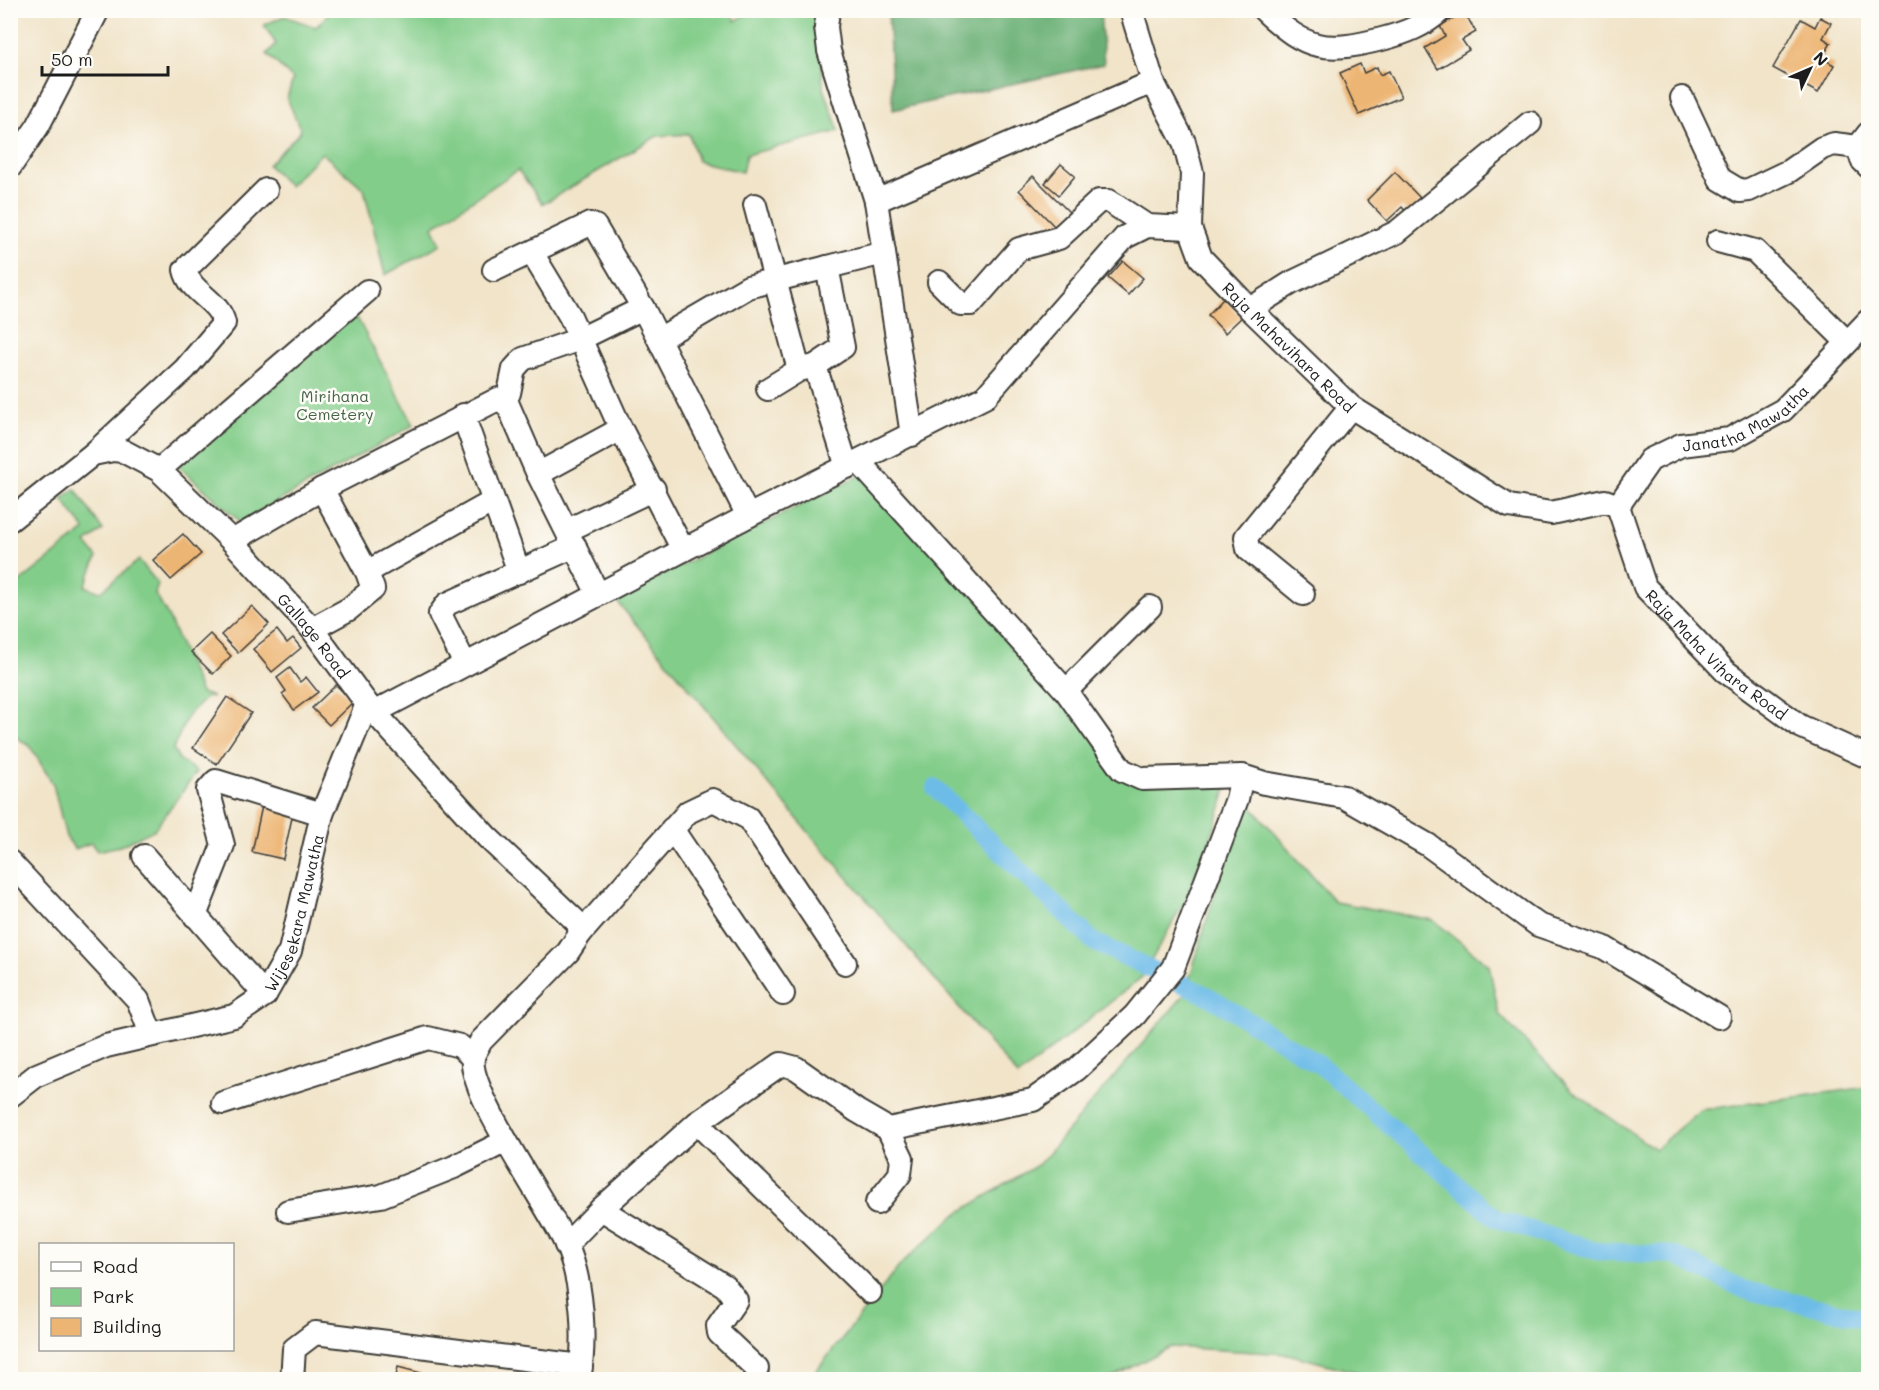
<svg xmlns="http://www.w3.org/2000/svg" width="1879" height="1390" font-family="Mali,sans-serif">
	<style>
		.green { fill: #83cd8a; stroke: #507453; stroke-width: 1.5 }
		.forest { fill: #6ab076; stroke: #436649; stroke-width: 1.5 }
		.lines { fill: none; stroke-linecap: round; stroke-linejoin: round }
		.canal { stroke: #6dbce8; stroke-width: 18 }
		.building { fill: #edb573 }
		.minor-casing { stroke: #3c3a36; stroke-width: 26 }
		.minor { stroke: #fff; stroke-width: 22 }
		.labels { text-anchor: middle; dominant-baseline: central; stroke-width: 5; stroke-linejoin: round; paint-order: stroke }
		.street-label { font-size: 16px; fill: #1c1c1c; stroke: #fdfcf7 }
		.park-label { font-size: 16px; fill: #456348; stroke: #fdfcf7 }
	</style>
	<rect width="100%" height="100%" fill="#fdfcf7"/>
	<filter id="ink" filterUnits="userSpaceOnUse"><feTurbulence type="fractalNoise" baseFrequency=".0167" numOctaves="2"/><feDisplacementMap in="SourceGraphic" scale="12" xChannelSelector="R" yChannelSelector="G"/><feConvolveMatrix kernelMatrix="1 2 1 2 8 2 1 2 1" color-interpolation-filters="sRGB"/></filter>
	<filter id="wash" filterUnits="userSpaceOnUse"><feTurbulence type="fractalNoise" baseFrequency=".008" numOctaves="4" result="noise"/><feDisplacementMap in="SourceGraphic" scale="24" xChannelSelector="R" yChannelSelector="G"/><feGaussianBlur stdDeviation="1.35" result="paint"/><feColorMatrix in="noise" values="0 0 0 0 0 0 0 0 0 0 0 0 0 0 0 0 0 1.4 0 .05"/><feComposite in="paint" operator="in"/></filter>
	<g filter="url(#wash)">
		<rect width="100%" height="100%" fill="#f1e4c9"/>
		<path class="green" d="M 332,10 L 732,10 L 735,21 L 752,11 L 819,11 L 823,86 L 839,131 L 746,155 L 742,172 L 698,161 L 689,134 L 657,136 L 543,204 L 518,170 L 433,227 L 441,244 L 385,275 L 364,189 L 322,153 L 289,186 L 268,165 L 301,131 L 287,98 L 293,79 L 267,54 L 276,44 L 264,25 L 284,16 L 316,27 Z
			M 354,312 L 414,425 L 241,522 L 178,466 Z
			M 870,470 L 1006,621 L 1114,767 L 1227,786 L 1216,824 L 1186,899 L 1142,977 L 1018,1076 L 805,828 L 615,599 Z
			M 75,489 L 103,530 L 86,543 L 97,557 L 85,586 L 100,592 L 139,560 L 158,584 L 155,594 L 168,616 L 201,693 L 213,697 L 208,696 L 188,715 L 173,749 L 179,759 L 197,772 L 154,830 L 120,846 L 97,851 L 91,843 L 75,849 L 66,837 L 53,784 L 30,746 L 11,734 L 11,589 L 85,530 L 62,499 Z
			M 1243,797 L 1335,902 L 1433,920 L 1489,965 L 1499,1014 L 1575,1093 L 1655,1149 L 1700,1110 L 1868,1087 L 1868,1379 L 1382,1379 L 1288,1354 L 1170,1347 L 1109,1379 L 809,1380 L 902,1263 L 955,1215 L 1039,1164 L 1185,994 Z"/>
		<path class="forest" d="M 888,11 L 1100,11 L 1104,64 L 893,110 Z"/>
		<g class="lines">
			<path class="canal" d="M 935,788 L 1094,942 L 1210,997 L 1320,1065 L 1497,1219 L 1596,1251 L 1674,1255 L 1745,1290 L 1868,1319"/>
		</g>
		<g id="blocks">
			<path class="building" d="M 1464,12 L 1476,32 L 1462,40 L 1469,50 L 1438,69 L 1425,48 L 1445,36 L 1440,26 Z
				M 1820,17 L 1831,23 L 1823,38 L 1831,43 L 1822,58 L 1834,65 L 1818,93 L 1773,68 L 1801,19 L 1815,27 Z
				M 1360,64 L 1364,73 L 1377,67 L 1380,75 L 1389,71 L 1401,97 L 1359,115 L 1340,73 Z
				M 1061,164 L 1075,176 L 1059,195 L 1045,183 Z
				M 1395,172 L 1422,200 L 1408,214 L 1402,207 L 1387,221 L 1367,200 Z
				M 1033,176 L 1070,213 L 1056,228 L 1019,190 Z
				M 1123,261 L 1143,278 L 1128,295 L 1108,278 Z
				M 1223,299 L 1242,317 L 1225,333 L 1208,315 Z
				M 183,534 L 201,554 L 171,580 L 153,560 Z
				M 252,606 L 269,624 L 238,653 L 221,635 Z
				M 277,630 L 287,643 L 293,638 L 301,648 L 272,672 L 253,649 Z
				M 210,634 L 231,656 L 213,674 L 191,652 Z
				M 290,668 L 300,682 L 306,677 L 318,692 L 294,710 L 282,694 L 286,691 L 277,678 Z
				M 336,685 L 353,702 L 329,725 L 312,708 Z
				M 227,697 L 251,713 L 217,764 L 193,748 Z
				M 262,806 L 293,813 L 283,859 L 252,852 Z
				M 398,1367 L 421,1373 L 419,1380 L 395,1380 Z"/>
		</g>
	</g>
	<g filter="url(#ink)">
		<use href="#blocks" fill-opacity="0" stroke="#3c3a36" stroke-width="1.5"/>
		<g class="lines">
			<defs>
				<g id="minor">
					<path d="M 828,10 L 826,27 L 829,51 L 876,201 L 912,435"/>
					<path id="s1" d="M 1131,10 L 1153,82 L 1184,142 L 1192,173 L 1190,228 L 1201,258 L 1250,309 L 1351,407 L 1509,506 L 1551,513 L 1605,501 L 1618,506"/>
					<path d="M 1264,10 C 1307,51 1326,53 1382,39 C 1405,33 1424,26 1441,10"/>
					<path d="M 1682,98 L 1720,179 L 1740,191 L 1749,190 L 1789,171 L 1822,148 L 1834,144 L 1858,147"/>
					<path d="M 1868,134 L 1858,147 L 1862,160 L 1868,166"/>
					<path d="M 10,167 L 38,126 L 98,10"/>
					<path d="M 876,201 L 1153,82"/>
					<path d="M 755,205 L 799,370"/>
					<path d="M 1718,241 L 1755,251 L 1847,342"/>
					<path d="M 532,253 L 570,316 L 621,429 L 683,550"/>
					<path d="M 494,270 L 590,224 L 595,226 L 643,308 L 748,516"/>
					<path d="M 939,282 L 961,304 L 971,304 L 1019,249 L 1059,238 L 1099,201 L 1109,201 L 1147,226"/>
					<path d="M 1250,309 L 1291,283 L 1397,232 L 1530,123"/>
					<path d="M 659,339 L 748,287 L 884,253"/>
					<path d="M 815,366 L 847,467"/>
					<path d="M 768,389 L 799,370 L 815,366 L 843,347 L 827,267"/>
					<path d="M 505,401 L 509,393 L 514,369 L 523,359 L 580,339 L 643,308"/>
					<path d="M 463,415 L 519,572"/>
					<path d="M 93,454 L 185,369 L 224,323 C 219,300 190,293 185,270 L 266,190"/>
					<path d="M 859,462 L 1066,691 L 1122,770 L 1142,779 L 1242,776 L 1264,783 L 1344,797 L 1428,845 L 1538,925 L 1603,947 L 1719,1017"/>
					<path d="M 159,470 L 367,291"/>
					<path d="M 538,474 L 621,429"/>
					<path id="s2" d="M 1618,506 L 1645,587 L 1725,671 L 1800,726 L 1868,757"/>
					<path id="s3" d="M 1618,506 L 1650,460 L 1681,445 L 1730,439 L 1783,410 L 1868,321"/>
					<path id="s4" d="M 10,520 L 93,454 L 113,450 L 123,451 L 159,470 L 232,541 L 312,629 L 367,704 L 487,837 L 578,923 L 580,934"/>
					<path d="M 568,530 L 654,489"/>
					<path d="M 232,541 L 322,489 L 498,399 L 508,405 L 538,474 L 598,594"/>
					<path d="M 367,572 L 492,502"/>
					<path d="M 1303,594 L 1248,549 L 1246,537 L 1351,407"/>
					<path d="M 312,629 L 349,609 L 373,589 L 367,572 L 322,489"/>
					<path d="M 465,664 L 440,614 L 447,604 L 575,546"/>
					<path d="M 1066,691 L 1150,607"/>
					<path d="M 375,712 L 748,516 L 985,397 L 1125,237 L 1147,226 L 1190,228"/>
					<path d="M 672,829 L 783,994"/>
					<path d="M 144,856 L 265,995"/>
					<path d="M 10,862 L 138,1000 L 151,1034"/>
					<path d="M 195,916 L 223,845 L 208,790 L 216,781 L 322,814"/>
					<path id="s5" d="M 10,1096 L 37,1075 L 106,1046 L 234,1016 L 265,995 L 290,951 L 322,814 L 367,704"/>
					<path d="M 223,1103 L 428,1038 L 460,1046 L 473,1058"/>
					<path d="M 697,1123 L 870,1292"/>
					<path d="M 888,1129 L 1033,1100 L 1077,1069 L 1135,1015 L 1173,968 L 1237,799 L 1242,776"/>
					<path d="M 601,1209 L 725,1286 L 736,1300 L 718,1326 L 719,1333 L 757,1369"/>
					<path d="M 288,1211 L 381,1196 L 454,1167 L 506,1141"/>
					<path d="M 566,1245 L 601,1209 L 697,1123 L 781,1064 L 796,1068 L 857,1111 L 888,1129 L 902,1158 L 900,1174 L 877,1203"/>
					<path d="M 292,1380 L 294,1349 L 315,1333 L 581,1366"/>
					<path d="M 579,1380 C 586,1340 583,1281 566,1244 C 550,1208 466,1090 473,1057 C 474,1052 479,1046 481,1041 L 568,952 L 580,934 L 688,812 L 713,800 L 748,818 L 845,963"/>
				</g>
			</defs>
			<use href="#minor" class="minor-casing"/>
			<use href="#minor" class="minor"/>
		</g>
	</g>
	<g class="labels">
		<g class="street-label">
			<text stroke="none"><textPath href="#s1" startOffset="387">Raja Mahavihara Road</textPath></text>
			<text stroke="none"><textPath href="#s3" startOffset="162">Janatha Mawatha</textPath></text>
			<text stroke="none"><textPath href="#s4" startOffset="404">Gallage Road</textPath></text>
			<text stroke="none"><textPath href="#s2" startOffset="184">Raja Maha Vihara Road</textPath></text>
			<text stroke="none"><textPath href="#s5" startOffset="366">Wijesekara Mawatha</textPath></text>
		</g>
		<g class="park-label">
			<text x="335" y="395">Mirihana<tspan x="335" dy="18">Cemetery</tspan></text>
		</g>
	</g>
	<rect width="1879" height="1390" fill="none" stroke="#fdfcf7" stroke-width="36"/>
	<rect x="39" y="1243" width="195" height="108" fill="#fdfcf7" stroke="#a3a29f" stroke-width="1.5"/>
	<rect x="51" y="1262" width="30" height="9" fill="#ffffff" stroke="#a3a29f" stroke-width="1.5"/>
	<text x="93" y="1273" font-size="18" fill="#1c1c1c">Road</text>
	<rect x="51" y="1288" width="30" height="18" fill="#83cd8a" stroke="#a3a29f" stroke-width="1.5"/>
	<text x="93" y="1303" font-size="18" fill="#1c1c1c">Park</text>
	<rect x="51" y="1318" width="30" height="18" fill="#edb573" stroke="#a3a29f" stroke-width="1.5"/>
	<text x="93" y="1333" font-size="18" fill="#1c1c1c">Building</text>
	<g transform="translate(1810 69) rotate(46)" stroke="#fdfcf7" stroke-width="4.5" paint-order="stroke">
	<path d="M0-4.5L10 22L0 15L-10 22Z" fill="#1c1c1c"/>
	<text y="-9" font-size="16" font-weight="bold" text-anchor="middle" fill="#1c1c1c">N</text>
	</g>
	<path d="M42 66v9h126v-9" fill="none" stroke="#1c1c1c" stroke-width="3"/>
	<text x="51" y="66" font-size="18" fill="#1c1c1c" stroke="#fdfcf7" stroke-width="4.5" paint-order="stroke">50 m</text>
</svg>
